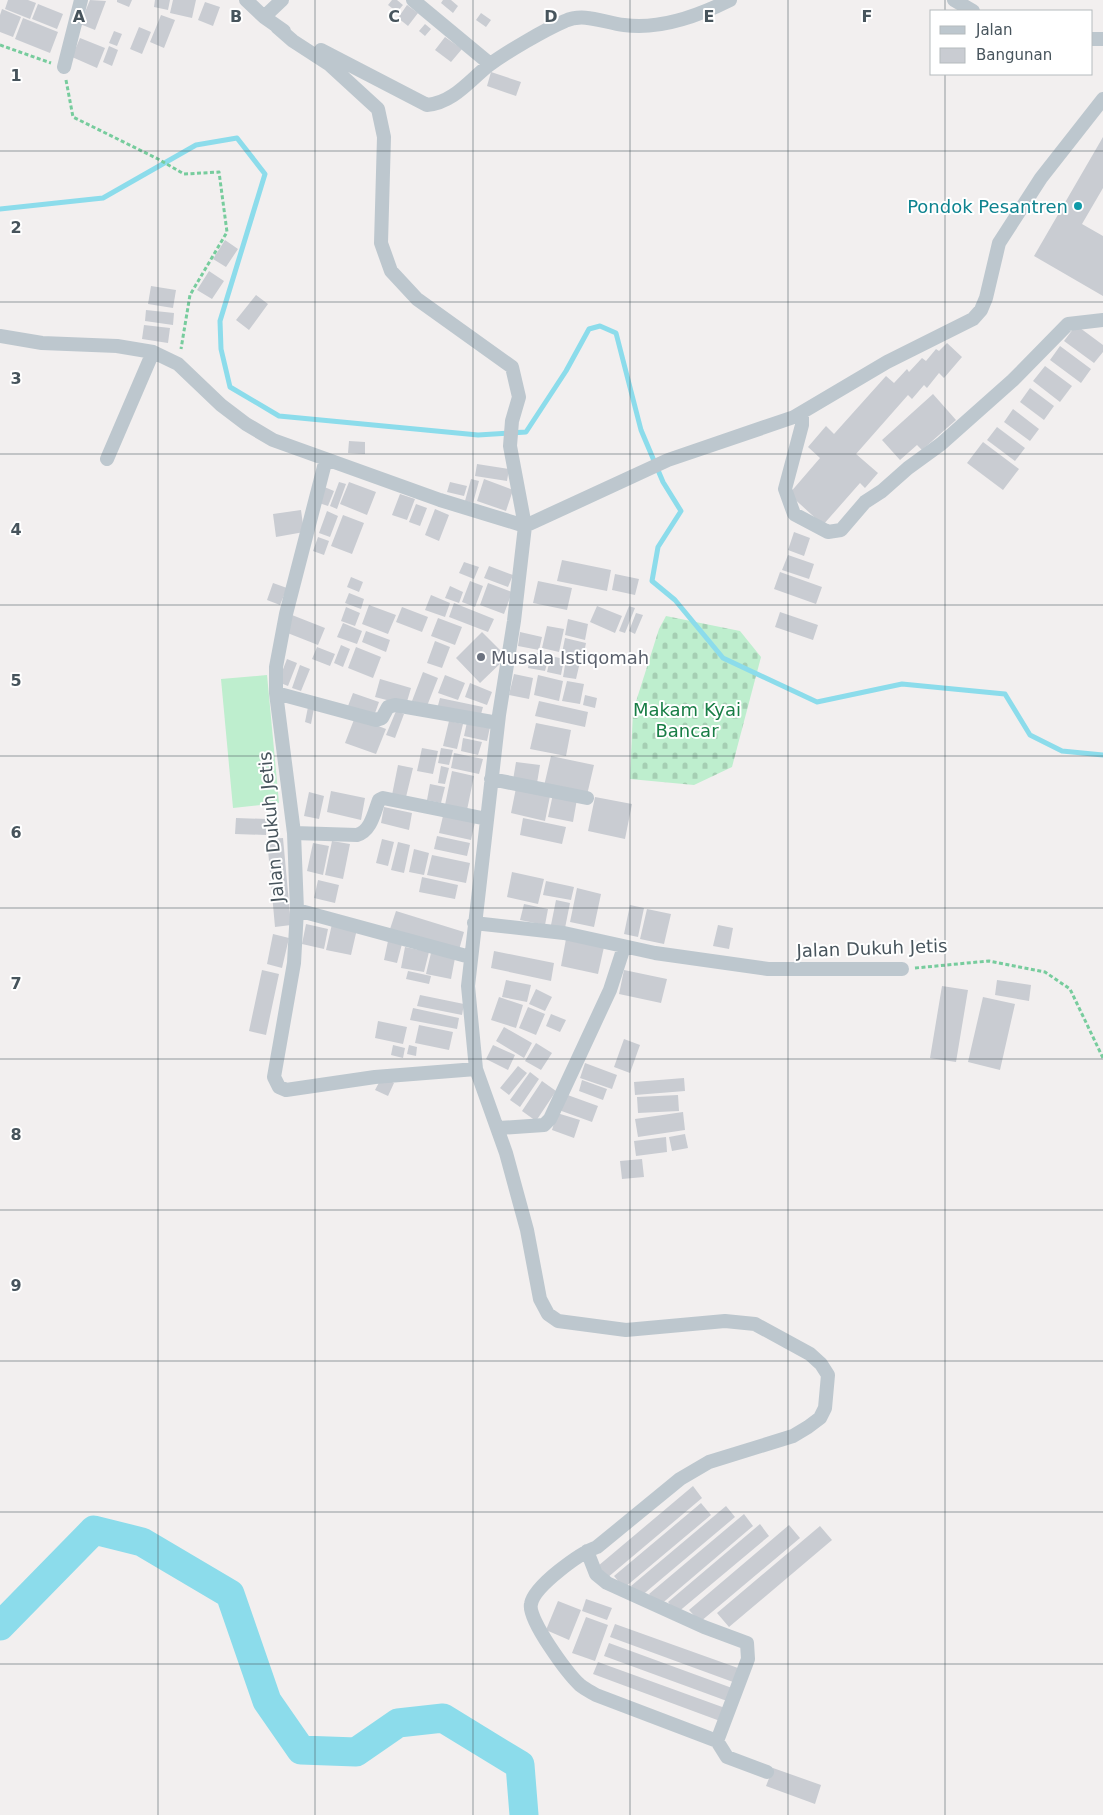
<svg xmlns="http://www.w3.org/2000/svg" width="1103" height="1815" font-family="'DejaVu Sans',sans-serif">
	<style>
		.cemetery { fill: url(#cemetery-stones) }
		.pitch { fill: #beeece }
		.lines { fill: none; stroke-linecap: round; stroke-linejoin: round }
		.stream { stroke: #8cdceb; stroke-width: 5 }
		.river { stroke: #8cdceb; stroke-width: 29 }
		.building { fill: #c9ccd2 }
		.path { stroke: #77cc9d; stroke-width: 3; stroke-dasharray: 4 2.5; stroke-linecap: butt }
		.minor { stroke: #bdc7ce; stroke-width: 14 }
		.grid { fill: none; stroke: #47545c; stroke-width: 1; stroke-opacity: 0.55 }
		.culture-dot { fill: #0f9aa8; stroke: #fff; stroke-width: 2 }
		.worship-dot { fill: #6b7280; stroke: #fff; stroke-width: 2 }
		.labels { text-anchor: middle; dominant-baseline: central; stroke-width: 4; stroke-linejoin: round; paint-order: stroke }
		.culture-label { font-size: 18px; fill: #0d838f; stroke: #fff; text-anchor: end }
		.worship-label { font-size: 18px; fill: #5b616d; stroke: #fff; text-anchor: start }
		.park-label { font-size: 18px; fill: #187d45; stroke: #fff }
		.street-label { font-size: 18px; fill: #47545c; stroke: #fff }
		.grid-label { font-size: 16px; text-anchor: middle; font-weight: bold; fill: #47545c; stroke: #fff; stroke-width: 4; stroke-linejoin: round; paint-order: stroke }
	</style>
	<defs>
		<pattern id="cemetery-stones" width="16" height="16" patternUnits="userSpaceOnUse" patternTransform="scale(1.25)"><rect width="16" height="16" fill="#beeece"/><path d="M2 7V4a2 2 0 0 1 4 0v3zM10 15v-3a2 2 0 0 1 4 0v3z" fill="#a5ceb3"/></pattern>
	</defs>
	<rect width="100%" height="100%" fill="#f2efef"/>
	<path class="cemetery" d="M 666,616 L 740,631 L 761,657 L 732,767 L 694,785 L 630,779 L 633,711 L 659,629 Z"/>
	<path class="pitch" d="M 267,675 L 279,803 L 233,808 L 221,679 Z"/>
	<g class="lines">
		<path class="stream" d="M 0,209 L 103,198 L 196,145 L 237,138 L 265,174 L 220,321 L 221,349 L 230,387 L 279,416 L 478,435 L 526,432 L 566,371 L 589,329 L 600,326 L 616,333 L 641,430 L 663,482 L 681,511 L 658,547 L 652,581 L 675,600 L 723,658 L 817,702 L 902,684 L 1005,694 L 1030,735 L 1062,751 L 1103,755"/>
		<path class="river" d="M 0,1626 L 94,1530 L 142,1542 L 230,1594 L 267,1701 L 301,1750 L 356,1752 L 398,1723 L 443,1718 L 520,1765 L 524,1815"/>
	</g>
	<path class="building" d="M 8,0 L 28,0 L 36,3 L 30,19 L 5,9 Z
		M 90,0 L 106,1 L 95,30 L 80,24 Z
		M 117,0 L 132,0 L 129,7 L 117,2 Z
		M 155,0 L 170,0 L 168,10 L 154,7 Z
		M 173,0 L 196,0 L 192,18 L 170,13 Z
		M 392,0 L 397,0 L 403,5 L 397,12 L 388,5 Z
		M 443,0 L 451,0 L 458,6 L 453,13 L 441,3 Z
		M 205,2 L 220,7 L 213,26 L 198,20 Z
		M 38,4 L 63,14 L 57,29 L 32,19 Z
		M 407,5 L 418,13 L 408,26 L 398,18 Z
		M 2,9 L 21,17 L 13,37 L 0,32 L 0,15 Z
		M 481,13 L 491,20 L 486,27 L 476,20 Z
		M 161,15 L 175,20 L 164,48 L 150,42 Z
		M 23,18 L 58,32 L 50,53 L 15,39 Z
		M 425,24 L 431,29 L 425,36 L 419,31 Z
		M 139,27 L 151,32 L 142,54 L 130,49 Z
		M 114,31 L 122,34 L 117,46 L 109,43 Z
		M 445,37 L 462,49 L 451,62 L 435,50 Z
		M 80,38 L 105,48 L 97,68 L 72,57 Z
		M 109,46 L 118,50 L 112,66 L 103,62 Z
		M 491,72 L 521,82 L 516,96 L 487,86 Z
		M 1103,137 L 1103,188 L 1082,224 L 1103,236 L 1103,296 L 1034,256 Z
		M 225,240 L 238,249 L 226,267 L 213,259 Z
		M 209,271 L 224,281 L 212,299 L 197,290 Z
		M 151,286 L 176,290 L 173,308 L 148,304 Z
		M 256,295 L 268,304 L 249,330 L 236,320 Z
		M 146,310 L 174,313 L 173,325 L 145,321 Z
		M 144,325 L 170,328 L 168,343 L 142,339 Z
		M 1076,325 L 1103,345 L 1103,352 L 1094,363 L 1064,341 Z
		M 947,343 L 962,357 L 944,378 L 939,373 L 927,388 L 924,385 L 912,399 L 908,395 L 856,454 L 878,473 L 865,488 L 860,483 L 823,525 L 789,494 L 820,458 L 808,447 L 826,426 L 834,434 L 886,376 L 894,383 L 907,369 L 909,372 L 922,358 L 926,361 L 936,349 L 939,351 Z
		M 1060,346 L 1091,369 L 1081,383 L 1050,360 Z
		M 1045,366 L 1072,386 L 1060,402 L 1033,381 Z
		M 1030,388 L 1054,406 L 1044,420 L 1020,402 Z
		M 933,394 L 956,420 L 922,450 L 917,445 L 900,460 L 882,440 Z
		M 1013,409 L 1039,429 L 1030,441 L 1004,422 Z
		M 997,427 L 1025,448 L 1015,461 L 987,440 Z
		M 349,441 L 365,442 L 365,454 L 348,453 Z
		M 983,442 L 1019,469 L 1003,490 L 967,463 Z
		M 477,464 L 509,469 L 507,481 L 475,476 Z
		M 471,479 L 479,481 L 473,503 L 465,501 Z
		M 484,479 L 513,490 L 506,511 L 477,501 Z
		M 339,482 L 346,484 L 337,509 L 330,506 Z
		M 349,482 L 376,492 L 367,515 L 340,504 Z
		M 450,482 L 467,486 L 464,496 L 447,492 Z
		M 322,486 L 334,491 L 328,506 L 316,502 Z
		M 400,494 L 415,499 L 407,520 L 392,515 Z
		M 416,504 L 427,508 L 420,526 L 409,522 Z
		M 435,509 L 449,515 L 439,541 L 425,535 Z
		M 301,510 L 304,532 L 276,537 L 273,514 Z
		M 327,511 L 338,516 L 330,537 L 319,533 Z
		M 343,515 L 364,523 L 352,554 L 331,546 Z
		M 794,532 L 810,538 L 804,556 L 788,550 Z
		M 318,537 L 329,541 L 324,555 L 313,551 Z
		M 788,555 L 814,564 L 809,579 L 782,570 Z
		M 562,560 L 611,570 L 607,591 L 557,581 Z
		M 464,562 L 479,567 L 474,579 L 459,573 Z
		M 489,566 L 513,575 L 508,587 L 484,578 Z
		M 780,572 L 822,587 L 816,604 L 774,589 Z
		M 615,574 L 639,579 L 635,595 L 612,590 Z
		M 351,577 L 363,582 L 359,592 L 347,587 Z
		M 470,581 L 483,586 L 475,607 L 462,602 Z
		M 538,581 L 572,588 L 567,610 L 533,603 Z
		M 273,583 L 287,588 L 280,605 L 267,600 Z
		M 488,583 L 512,592 L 504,614 L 480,605 Z
		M 450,586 L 463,592 L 459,603 L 445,598 Z
		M 349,593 L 364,599 L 361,609 L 345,603 Z
		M 431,595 L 450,603 L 445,617 L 425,610 Z
		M 454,603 L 494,619 L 488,632 L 449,617 Z
		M 369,605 L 396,615 L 388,634 L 362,624 Z
		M 597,606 L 622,616 L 615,633 L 590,622 Z
		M 629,606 L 635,608 L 625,633 L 619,631 Z
		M 346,607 L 360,613 L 355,626 L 341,621 Z
		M 402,607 L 428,617 L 422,632 L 396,622 Z
		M 780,612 L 818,625 L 813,640 L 775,627 Z
		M 636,613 L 643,615 L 635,634 L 629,631 Z
		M 292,615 L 325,628 L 318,645 L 285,632 Z
		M 438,618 L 462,627 L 455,645 L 431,636 Z
		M 568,619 L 588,624 L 585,640 L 565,635 Z
		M 343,623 L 362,631 L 357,644 L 337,637 Z
		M 547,626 L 564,629 L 559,652 L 542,648 Z
		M 366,631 L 390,640 L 386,652 L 362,642 Z
		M 482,632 L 507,657 L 480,683 L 456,658 Z
		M 520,632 L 542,637 L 539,650 L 518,646 Z
		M 565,638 L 586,643 L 583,658 L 562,653 Z
		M 435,641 L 450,647 L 442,668 L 427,663 Z
		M 341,645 L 350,649 L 343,667 L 334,663 Z
		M 317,647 L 335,654 L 330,666 L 312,659 Z
		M 356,647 L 381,657 L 373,678 L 348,668 Z
		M 531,652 L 549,656 L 545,671 L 528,668 Z
		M 551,656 L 564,659 L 561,675 L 547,672 Z
		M 287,659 L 297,663 L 288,686 L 278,682 Z
		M 566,659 L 580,662 L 576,679 L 563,677 Z
		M 300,665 L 310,669 L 301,691 L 292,688 Z
		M 423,672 L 438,678 L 427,706 L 412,701 Z
		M 514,674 L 533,678 L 529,699 L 509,695 Z
		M 445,675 L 465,683 L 458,700 L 438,693 Z
		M 538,675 L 563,681 L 559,701 L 534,695 Z
		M 380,679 L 411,688 L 406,705 L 375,697 Z
		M 567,681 L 584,684 L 580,704 L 562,701 Z
		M 470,683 L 492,692 L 487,705 L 465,697 Z
		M 353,693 L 379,702 L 374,716 L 348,706 Z
		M 585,695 L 597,698 L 595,708 L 583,705 Z
		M 440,698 L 483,707 L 480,718 L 437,709 Z
		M 539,701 L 588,712 L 585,727 L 535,716 Z
		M 308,707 L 314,708 L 311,724 L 305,722 Z
		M 396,711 L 404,714 L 395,738 L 386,735 Z
		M 355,717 L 386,729 L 376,754 L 345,743 Z
		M 449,721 L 463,724 L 457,749 L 443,746 Z
		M 467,722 L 490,727 L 487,741 L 464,736 Z
		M 536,723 L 571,730 L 566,756 L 530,749 Z
		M 463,738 L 482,742 L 478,755 L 461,751 Z
		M 422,748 L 438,751 L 433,774 L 417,771 Z
		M 441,748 L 453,750 L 449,765 L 438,763 Z
		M 454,753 L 483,759 L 479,774 L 451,768 Z
		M 551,756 L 594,765 L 587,795 L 544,786 Z
		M 516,762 L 540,765 L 537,783 L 513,780 Z
		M 398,765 L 413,768 L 406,797 L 392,795 Z
		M 441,766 L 449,768 L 445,784 L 438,783 Z
		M 452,771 L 474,776 L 467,810 L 445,805 Z
		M 430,784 L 445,787 L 441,803 L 427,800 Z
		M 516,788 L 550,796 L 545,821 L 511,813 Z
		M 331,791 L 365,798 L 361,820 L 327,812 Z
		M 309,792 L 324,796 L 319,819 L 304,816 Z
		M 553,794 L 577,799 L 573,822 L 548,817 Z
		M 595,797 L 632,804 L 625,839 L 588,831 Z
		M 384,807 L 412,813 L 409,830 L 381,823 Z
		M 443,816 L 475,822 L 471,840 L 439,833 Z
		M 236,818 L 267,819 L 266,835 L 235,834 Z
		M 523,818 L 566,827 L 562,844 L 520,835 Z
		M 437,836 L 470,843 L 467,856 L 434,849 Z
		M 283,838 L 291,925 L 275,927 L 267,839 Z
		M 382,839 L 394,842 L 388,866 L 376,863 Z
		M 332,841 L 350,844 L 343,879 L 325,875 Z
		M 398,842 L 410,845 L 404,873 L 391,870 Z
		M 313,843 L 329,846 L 323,875 L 307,871 Z
		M 414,849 L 429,853 L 424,875 L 409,872 Z
		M 432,855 L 470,863 L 466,883 L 427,875 Z
		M 512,872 L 544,879 L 538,904 L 507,897 Z
		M 422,877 L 458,885 L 455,899 L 419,892 Z
		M 318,880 L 339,885 L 335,903 L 314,898 Z
		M 546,881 L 574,887 L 571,900 L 543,895 Z
		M 577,888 L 601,894 L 594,927 L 570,922 Z
		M 556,900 L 570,903 L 565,928 L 551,925 Z
		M 524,904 L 548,909 L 545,925 L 520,920 Z
		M 630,905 L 644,908 L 638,937 L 624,934 Z
		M 647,909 L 671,914 L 664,944 L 640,939 Z
		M 396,911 L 464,932 L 459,950 L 390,929 Z
		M 306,924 L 328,929 L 324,949 L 302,944 Z
		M 332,924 L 357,929 L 351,955 L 326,950 Z
		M 718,925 L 733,928 L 729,949 L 713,946 Z
		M 273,934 L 289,938 L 282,968 L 267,964 Z
		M 566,939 L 604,947 L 598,974 L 561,966 Z
		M 388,941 L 402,944 L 397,963 L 384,960 Z
		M 405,947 L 429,952 L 424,972 L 401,968 Z
		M 494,951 L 554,963 L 551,981 L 491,968 Z
		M 431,953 L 455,958 L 451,979 L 426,974 Z
		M 262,970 L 279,974 L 266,1035 L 249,1031 Z
		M 624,970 L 667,979 L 661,1003 L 619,994 Z
		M 408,971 L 431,976 L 429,984 L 406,979 Z
		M 506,980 L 531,985 L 527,1002 L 502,997 Z
		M 997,980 L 1031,985 L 1029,1001 L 995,995 Z
		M 942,986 L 968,990 L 956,1062 L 930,1058 Z
		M 536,989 L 552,997 L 545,1011 L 529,1004 Z
		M 420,995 L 464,1004 L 462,1015 L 417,1006 Z
		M 499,997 L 523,1005 L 516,1028 L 491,1020 Z
		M 983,997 L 1015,1004 L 1000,1070 L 968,1062 Z
		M 528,1007 L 545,1014 L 536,1035 L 519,1028 Z
		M 413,1008 L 459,1018 L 457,1029 L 410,1020 Z
		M 551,1014 L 566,1020 L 560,1032 L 546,1026 Z
		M 378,1021 L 407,1027 L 403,1044 L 375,1038 Z
		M 419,1025 L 453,1032 L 449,1050 L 415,1043 Z
		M 504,1027 L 532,1043 L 524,1058 L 496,1041 Z
		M 624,1039 L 640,1045 L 630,1073 L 614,1067 Z
		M 536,1043 L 552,1053 L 541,1070 L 525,1061 Z
		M 393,1045 L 405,1048 L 403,1058 L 391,1055 Z
		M 409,1045 L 417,1047 L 416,1056 L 407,1054 Z
		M 493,1045 L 515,1055 L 508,1070 L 486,1059 Z
		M 585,1063 L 617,1075 L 612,1089 L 580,1078 Z
		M 518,1066 L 527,1073 L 509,1095 L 500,1088 Z
		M 530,1072 L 539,1079 L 520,1107 L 510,1100 Z
		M 382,1077 L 394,1083 L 388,1096 L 375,1090 Z
		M 684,1078 L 685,1091 L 635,1095 L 634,1082 Z
		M 582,1080 L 607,1089 L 603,1100 L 579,1091 Z
		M 542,1081 L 556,1091 L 536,1121 L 522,1111 Z
		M 562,1093 L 598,1106 L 592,1122 L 556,1109 Z
		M 678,1095 L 679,1111 L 638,1113 L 637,1097 Z
		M 683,1112 L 685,1130 L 638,1137 L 635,1119 Z
		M 557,1113 L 580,1120 L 574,1138 L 552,1130 Z
		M 685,1134 L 688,1148 L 672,1151 L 669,1137 Z
		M 666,1137 L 667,1152 L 636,1156 L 634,1141 Z
		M 642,1159 L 644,1177 L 622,1179 L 620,1161 Z
		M 693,1486 L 702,1498 L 607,1578 L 598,1566 Z
		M 701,1503 L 711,1515 L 624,1588 L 614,1576 Z
		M 726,1506 L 735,1517 L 640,1597 L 631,1586 Z
		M 744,1514 L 753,1526 L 659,1606 L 649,1594 Z
		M 760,1524 L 769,1536 L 677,1613 L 668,1602 Z
		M 789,1525 L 800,1538 L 700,1622 L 689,1610 Z
		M 820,1526 L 832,1540 L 729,1627 L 717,1613 Z
		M 586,1599 L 612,1608 L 607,1620 L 582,1611 Z
		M 558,1601 L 581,1610 L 569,1640 L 546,1630 Z
		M 586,1617 L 608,1625 L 595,1661 L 572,1653 Z
		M 615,1624 L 738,1668 L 733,1682 L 610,1637 Z
		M 609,1643 L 732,1688 L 727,1701 L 604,1656 Z
		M 598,1662 L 725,1708 L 720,1721 L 593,1674 Z
		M 773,1768 L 821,1785 L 815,1804 L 766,1786 Z"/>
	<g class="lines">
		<path class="path" d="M 0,45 L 51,63
			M 66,80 L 73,117 L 158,159 L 184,174 L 219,172 L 227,232 L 190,295 L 181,349
			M 915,968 L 989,961 L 1045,972 L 1070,989 L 1103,1058"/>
		<path class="minor" d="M 246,0 L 264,17 L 284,31
			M 413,0 L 490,64
			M 954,0 L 973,11
			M 264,17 L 282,0
			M 277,27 L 293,41 L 330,65 L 378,109 L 384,137 L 381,243 L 391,271 L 417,299 L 512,367 L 519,397 L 512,421 L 510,446 L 525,526 L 514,621 L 499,715 L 468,986 L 476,1069 L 506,1153 L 527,1230 L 540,1299 L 548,1314 L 558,1321 L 626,1330 L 725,1321 L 755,1324 L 810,1354 L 821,1364 L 828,1375 L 825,1408 L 820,1418 L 808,1427 L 793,1436 L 709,1462 L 680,1479 L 597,1547 C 580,1553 534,1586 531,1604 C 527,1619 568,1674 580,1685 C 585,1689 591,1692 596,1695 L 717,1741
			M 1092,39 L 1103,39
			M 321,50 L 427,105 C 453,103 470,80 489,65 C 507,52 544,30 565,21 C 584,12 605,23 624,25 C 659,30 700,15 730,0
			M 64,67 L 81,0
			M 0,336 L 42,343 L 117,346 L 153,352 L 178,364 L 221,405 L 246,424 L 273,440 L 440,500 L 525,526
			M 802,413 L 802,425 L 785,489 L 794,514 L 828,532 L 841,530 L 865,502 L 882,491 L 908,468 L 941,444 L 1013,380 L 1068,324 L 1103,320
			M 107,459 L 153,352
			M 326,459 L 286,614 L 276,667 L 276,693 L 294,833 L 297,910 L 294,963 L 274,1077 L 279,1087 L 286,1090 L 375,1077 L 476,1069
			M 525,526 L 668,460 L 794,417 L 887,362 L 973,319 L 981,310 L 986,298 L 999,243 L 1041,178 L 1103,99
			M 276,693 L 376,720 L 382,718 L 388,707 L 395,705 L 498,723
			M 491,779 L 587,798
			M 294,833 L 357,835 C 371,831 374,813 379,800 L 383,798 L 487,819
			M 297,910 L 470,957
			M 474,923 L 564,933 L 655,953 L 768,969 L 902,969
			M 499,1128 L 544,1125 L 550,1119 L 610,990 L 624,947
			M 587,1551 L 596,1574 L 607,1583 L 704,1627 L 747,1643 L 748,1659 L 717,1741 L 727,1757 L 767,1772"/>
	</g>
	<path class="grid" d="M 158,0 L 158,1815M 315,0 L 315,1815M 473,0 L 473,1815M 630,0 L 630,1815M 788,0 L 788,1815M 945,0 L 945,11M 945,74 L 945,1815M 0,151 L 1103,151M 0,302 L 1103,302M 0,454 L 1103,454M 0,605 L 1103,605M 0,756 L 1103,756M 0,908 L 1103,908M 0,1059 L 1103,1059M 0,1210 L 1103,1210M 0,1361 L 1103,1361M 0,1512 L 1103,1512M 0,1664 L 1103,1664"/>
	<circle class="culture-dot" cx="1078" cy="206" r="5"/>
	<circle class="worship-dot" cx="481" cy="657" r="5"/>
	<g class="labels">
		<g class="culture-label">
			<text x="1068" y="206">Pondok Pesantren</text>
		</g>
		<g class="worship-label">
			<text x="491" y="657">Musala Istiqomah</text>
		</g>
		<g class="park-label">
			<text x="687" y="709">Makam Kyai<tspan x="687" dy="21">Bancar</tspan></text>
		</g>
		<g class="street-label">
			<text transform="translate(271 827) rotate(-95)">Jalan Dukuh Jetis</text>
			<text transform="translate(872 948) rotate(-2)">Jalan Dukuh Jetis</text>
		</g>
	</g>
	<g class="grid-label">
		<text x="79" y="22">A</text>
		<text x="236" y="22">B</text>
		<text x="394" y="22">C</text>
		<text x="551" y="22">D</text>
		<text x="709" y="22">E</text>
		<text x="867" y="22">F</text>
		<text x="16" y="81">1</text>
		<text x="16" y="233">2</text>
		<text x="16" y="384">3</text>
		<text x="16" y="535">4</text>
		<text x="16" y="686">5</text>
		<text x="16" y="838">6</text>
		<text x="16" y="989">7</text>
		<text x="16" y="1140">8</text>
		<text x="16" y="1291">9</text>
	</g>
	<rect x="930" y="10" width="162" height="65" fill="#ffffff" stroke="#b5bbbe"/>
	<rect x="940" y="26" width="25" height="8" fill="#bdc7ce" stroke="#b5bbbe"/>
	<text x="976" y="35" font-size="15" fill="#47545c">Jalan</text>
	<rect x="940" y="48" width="25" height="15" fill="#c9ccd2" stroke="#b5bbbe"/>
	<text x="976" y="60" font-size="15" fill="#47545c">Bangunan</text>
</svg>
